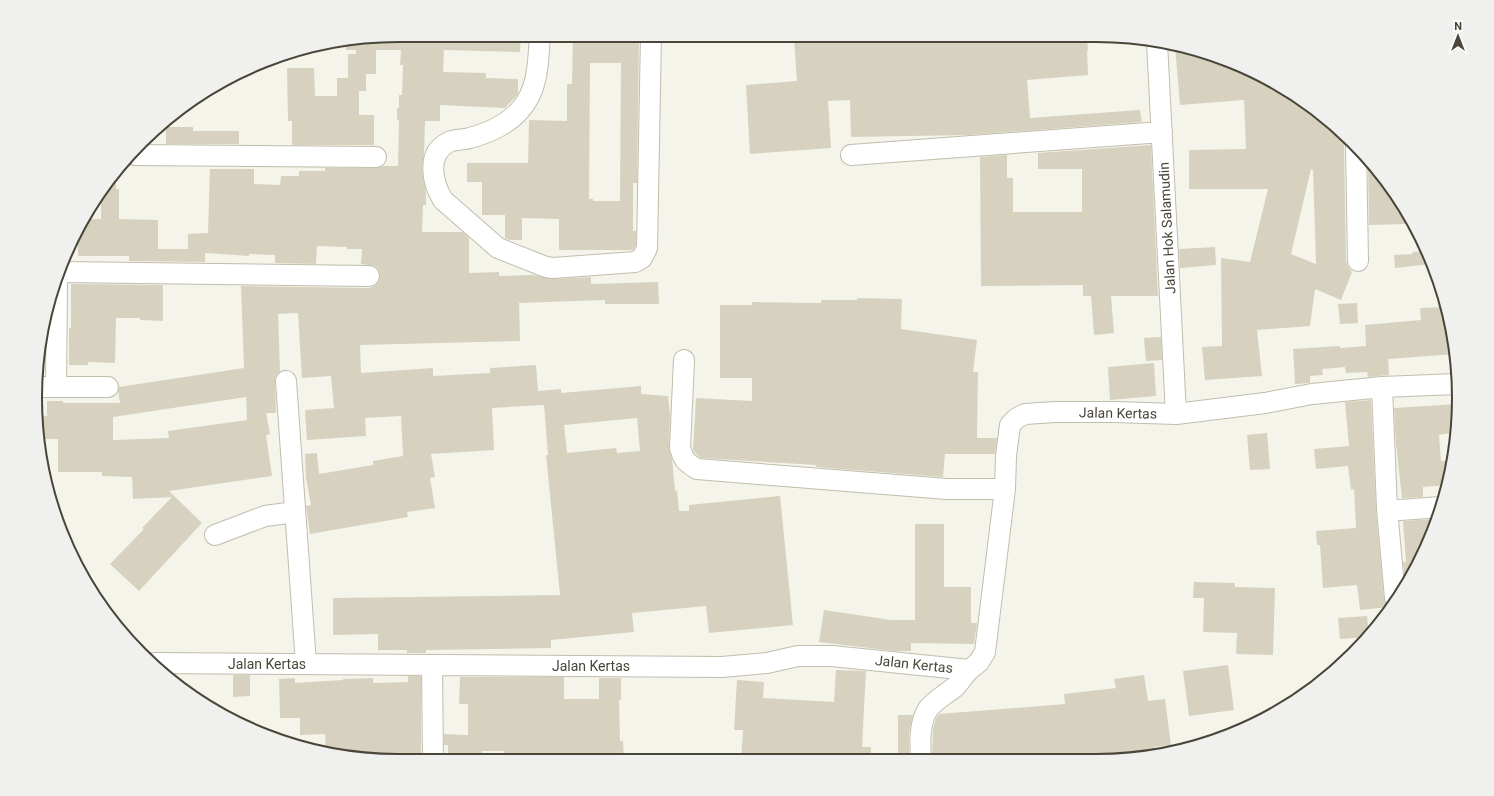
<svg xmlns="http://www.w3.org/2000/svg" width="1494" height="796" font-family="Roboto,sans-serif">
	<style>
		.building { fill: #d7d2c0; fill-rule: evenodd }
		.lines { fill: none; stroke-linecap: round; stroke-linejoin: round }
		.minor-casing { stroke: #c1bdad; stroke-width: 22 }
		.minor { stroke: #fff; stroke-width: 20 }
		.labels { text-anchor: middle; dominant-baseline: central; stroke-width: 3; stroke-linejoin: round; paint-order: stroke }
		.street-label { font-size: 14px; fill: #494639; stroke: #fff }
		.rim { fill: none; stroke: #494639; stroke-width: 2 }
	</style>
	<rect width="100%" height="100%" fill="#f5f4eb"/>
	<path class="building" d="M 398,35 L 521,35 L 520,52 L 444,50 L 443,72 L 486,73 L 486,78 L 518,79 L 518,94 L 505,108 L 440,105 L 440,121 L 425,121 L 424,154 L 422,169 L 426,192 L 426,205 L 423,205 L 422,232 L 463,232 L 469,238 L 469,273 L 499,272 L 499,276 L 532,275 L 554,279 L 591,277 L 591,284 L 658,282 L 659,304 L 605,304 L 605,300 L 519,303 L 520,341 L 360,345 L 361,373 L 433,368 L 433,376 L 490,373 L 490,368 L 536,365 L 538,391 L 561,389 L 561,393 L 641,386 L 641,394 L 668,396 L 670,415 L 669,448 L 672,458 L 675,491 L 677,490 L 679,511 L 689,511 L 689,505 L 780,496 L 793,625 L 709,633 L 706,606 L 632,613 L 634,632 L 551,640 L 551,648 L 426,650 L 426,653 L 407,653 L 407,650 L 378,650 L 378,634 L 333,635 L 333,598 L 560,595 L 546,455 L 548,455 L 544,405 L 492,408 L 494,450 L 431,454 L 435,477 L 430,478 L 435,508 L 407,512 L 408,517 L 310,534 L 306,506 L 311,505 L 306,478 L 305,454 L 317,453 L 319,474 L 373,465 L 373,461 L 403,456 L 401,416 L 365,418 L 366,436 L 307,440 L 305,410 L 334,408 L 331,376 L 302,378 L 298,313 L 278,314 L 280,371 L 276,376 L 275,381 L 276,413 L 266,413 L 270,434 L 266,435 L 272,476 L 169,491 L 202,523 L 139,591 L 110,564 L 144,529 L 142,528 L 172,497 L 133,499 L 132,477 L 102,476 L 102,472 L 58,472 L 58,439 L 39,439 L 36,422 L 36,415 L 47,416 L 47,401 L 63,401 L 63,403 L 120,403 L 118,391 L 119,387 L 244,368 L 241,286 L 369,288 L 374,286 L 379,282 L 380,276 L 379,270 L 375,266 L 361,264 L 362,249 L 347,249 L 347,247 L 317,246 L 316,264 L 275,263 L 275,255 L 249,254 L 249,256 L 205,253 L 205,262 L 129,261 L 129,256 L 78,256 L 78,236 L 86,219 L 101,219 L 101,191 L 116,175 L 116,189 L 119,189 L 119,219 L 158,220 L 158,249 L 188,249 L 188,234 L 208,233 L 210,169 L 254,169 L 254,184 L 280,185 L 281,176 L 299,176 L 299,171 L 325,171 L 325,168 L 376,168 L 383,166 L 398,166 L 399,120 L 397,120 L 397,108 L 399,108 L 399,95 L 402,95 L 403,65 L 400,65 L 401,50 L 376,50 L 376,74 L 366,74 L 366,91 L 359,91 L 359,115 L 374,115 L 374,145 L 292,145 L 292,121 L 288,121 L 287,68 L 314,68 L 315,96 L 337,96 L 337,78 L 348,78 L 348,54 L 356,54 L 356,50 L 346,50 L 345,44 ZM 246,397 L 247,420 L 168,431 L 169,438 L 113,440 L 113,417 ZM 637,418 L 640,451 L 617,453 L 616,448 L 567,453 L 564,425 Z
		M 573,35 L 639,36 L 637,183 L 633,183 L 633,231 L 636,231 L 636,245 L 633,250 L 559,250 L 559,219 L 522,218 L 522,240 L 509,240 L 505,238 L 505,215 L 482,215 L 482,182 L 467,182 L 467,163 L 528,163 L 529,120 L 567,121 L 567,84 L 572,84 ZM 590,63 L 621,63 L 620,201 L 593,201 L 593,199 L 589,199 Z
		M 854,35 L 1087,36 L 1088,51 L 1087,51 L 1088,75 L 1027,80 L 1030,118 L 1140,110 L 1142,122 L 968,135 L 851,137 L 850,100 L 828,101 L 831,148 L 750,154 L 746,85 L 797,81 L 794,38 L 818,37 L 818,39 L 854,37 Z
		M 1175,45 L 1190,47 L 1257,73 L 1317,110 L 1348,139 L 1344,146 L 1346,261 L 1348,267 L 1352,272 L 1341,300 L 1315,289 L 1310,326 L 1257,330 L 1262,376 L 1205,380 L 1202,347 L 1222,346 L 1221,258 L 1250,262 L 1268,189 L 1189,189 L 1189,150 L 1246,149 L 1244,100 L 1180,105 ZM 1311,169 L 1313,170 L 1316,264 L 1291,254 Z
		M 166,127 L 193,127 L 193,131 L 239,131 L 239,144 L 166,144 Z
		M 1151,145 L 1158,296 L 1111,296 L 1114,333 L 1094,335 L 1091,296 L 1083,296 L 1083,285 L 981,286 L 980,157 L 1007,155 L 1007,178 L 1013,178 L 1013,212 L 1082,212 L 1082,169 L 1038,169 L 1038,153 Z
		M 1368,158 L 1407,211 L 1407,224 L 1369,225 Z
		M 1215,247 L 1216,265 L 1180,268 L 1179,249 Z
		M 1426,251 L 1432,264 L 1395,268 L 1394,255 L 1413,254 L 1412,252 Z
		M 71,284 L 163,285 L 163,321 L 140,320 L 140,318 L 116,318 L 115,363 L 88,362 L 88,365 L 69,365 L 69,328 L 71,328 Z
		M 857,298 L 902,299 L 901,329 L 977,340 L 973,372 L 978,372 L 977,438 L 997,438 L 995,454 L 945,454 L 943,477 L 816,467 L 816,465 L 701,458 L 695,453 L 693,450 L 696,398 L 752,401 L 752,378 L 720,378 L 720,305 L 752,305 L 752,302 L 821,303 L 821,300 L 857,300 Z
		M 1357,303 L 1358,323 L 1340,324 L 1338,304 Z
		M 1446,307 L 1456,354 L 1388,359 L 1389,375 L 1368,377 L 1367,372 L 1346,373 L 1345,367 L 1322,369 L 1323,375 L 1310,376 L 1310,383 L 1295,384 L 1293,349 L 1340,346 L 1340,348 L 1366,346 L 1365,325 L 1421,320 L 1420,308 Z
		M 1161,337 L 1162,360 L 1146,361 L 1144,338 Z
		M 1154,363 L 1156,396 L 1110,400 L 1108,367 Z
		M 1371,400 L 1376,510 L 1384,599 L 1385,604 L 1389,607 L 1360,610 L 1357,585 L 1323,588 L 1320,545 L 1317,545 L 1316,531 L 1356,528 L 1354,489 L 1351,490 L 1348,466 L 1316,469 L 1314,449 L 1349,446 L 1345,402 Z
		M 1458,404 L 1458,422 L 1457,432 L 1439,435 L 1441,461 L 1452,460 L 1448,485 L 1423,487 L 1423,497 L 1402,498 L 1396,444 L 1394,408 Z
		M 1267,433 L 1270,469 L 1250,470 L 1247,435 Z
		M 1436,519 L 1421,559 L 1405,583 L 1403,562 L 1406,562 L 1403,521 Z
		M 915,524 L 944,524 L 944,587 L 971,587 L 971,623 L 977,623 L 974,644 L 911,643 L 911,651 L 894,651 L 819,642 L 824,610 L 891,620 L 915,620 Z
		M 1194,582 L 1235,583 L 1235,587 L 1275,588 L 1273,655 L 1236,654 L 1237,633 L 1203,632 L 1204,598 L 1193,598 Z
		M 1367,616 L 1369,637 L 1340,639 L 1338,618 Z
		M 1228,665 L 1234,710 L 1189,716 L 1183,671 Z
		M 836,670 L 866,671 L 862,747 L 871,747 L 871,759 L 830,759 L 830,756 L 788,754 L 788,759 L 741,759 L 743,730 L 734,730 L 737,680 L 764,682 L 763,698 L 834,702 Z
		M 233,675 L 250,675 L 250,696 L 233,697 Z
		M 1144,675 L 1148,701 L 1165,699 L 1171,745 L 1154,747 L 1155,755 L 1144,758 L 932,759 L 933,729 L 936,719 L 939,714 L 1065,704 L 1064,694 L 1116,688 L 1114,679 Z
		M 408,676 L 421,676 L 421,760 L 374,760 L 326,752 L 325,734 L 300,735 L 300,718 L 280,718 L 279,679 L 295,678 L 295,683 L 343,680 L 343,679 L 373,678 L 373,683 L 408,682 Z
		M 460,677 L 564,677 L 564,699 L 599,699 L 599,678 L 621,678 L 621,700 L 619,700 L 620,741 L 623,741 L 624,759 L 504,760 L 504,751 L 482,751 L 482,760 L 448,760 L 448,745 L 444,745 L 444,734 L 468,735 L 468,704 L 459,704 Z
		M 898,715 L 913,715 L 909,733 L 909,759 L 898,759 Z"/>
	<g class="lines">
		<defs>
			<path id="minor" d="M 540,35 C 538,61 539,89 520,110 C 508,124 488,133 470,138 C 464,140 455,139 449,142 C 426,153 432,182 443,200 L 498,248 L 546,267 L 553,268 L 635,262 L 642,258 L 647,248 L 651,35
				M 1157,42 L 1176,414
				M 1356,146 L 1358,261
				M 135,155 L 376,157
				M 851,155 L 1162,132
				M 62,272 L 369,276
				M 684,360 L 680,448 C 684,461 686,462 697,469 L 947,489 L 1005,489
				M 286,381 L 306,664
				M 39,387 L 108,387
				M 56,387 L 57,283
				M 1382,387 L 1387,509 L 1400,510 L 1441,507
				M 1387,509 L 1395,598
				M 215,535 L 265,516 L 295,512
				M 154,663 L 722,667 L 767,663 L 798,656 L 832,656 L 969,670 L 979,662 L 985,652 L 1005,489 L 1006,456 L 1010,425 L 1017,418 L 1025,414 L 1055,412 L 1115,412 L 1176,414 L 1265,403 L 1312,394 L 1382,387 L 1457,384
				M 432,665 L 433,760
				M 921,759 C 920,742 919,724 928,709 C 935,700 946,694 955,687 C 960,682 964,675 969,670"/>
		</defs>
		<use href="#minor" class="minor-casing"/>
		<use href="#minor" class="minor"/>
	</g>
	<g class="labels">
		<g class="street-label">
			<text transform="translate(1167 228) rotate(-93)">Jalan Hok Salamudin</text>
			<text transform="translate(1118 413) rotate(1)">Jalan Kertas</text>
			<text x="267" y="664">Jalan Kertas</text>
			<text transform="translate(914 664) rotate(6)">Jalan Kertas</text>
			<text x="591" y="666">Jalan Kertas</text>
		</g>
	</g>
	<path d="M0 0H1494V796H0ZM398 42H1096A356 356 0 0 1 1452 398V398A356 356 0 0 1 1096 754H398A356 356 0 0 1 42 398V398A356 356 0 0 1 398 42Z" fill="#f0f0ef" fill-rule="evenodd"/>
	<path class="rim" d="M398 42H1096A356 356 0 0 1 1452 398V398A356 356 0 0 1 1096 754H398A356 356 0 0 1 42 398V398A356 356 0 0 1 398 42Z"/>
	<g transform="translate(1458 36)" stroke="#ffffff" stroke-width="3" paint-order="stroke">
	<path d="M0-3L7 15L0 10L-7 15Z" fill="#494639"/>
	<text y="-6" font-size="11" font-weight="bold" text-anchor="middle" fill="#494639">N</text>
	</g>
</svg>
